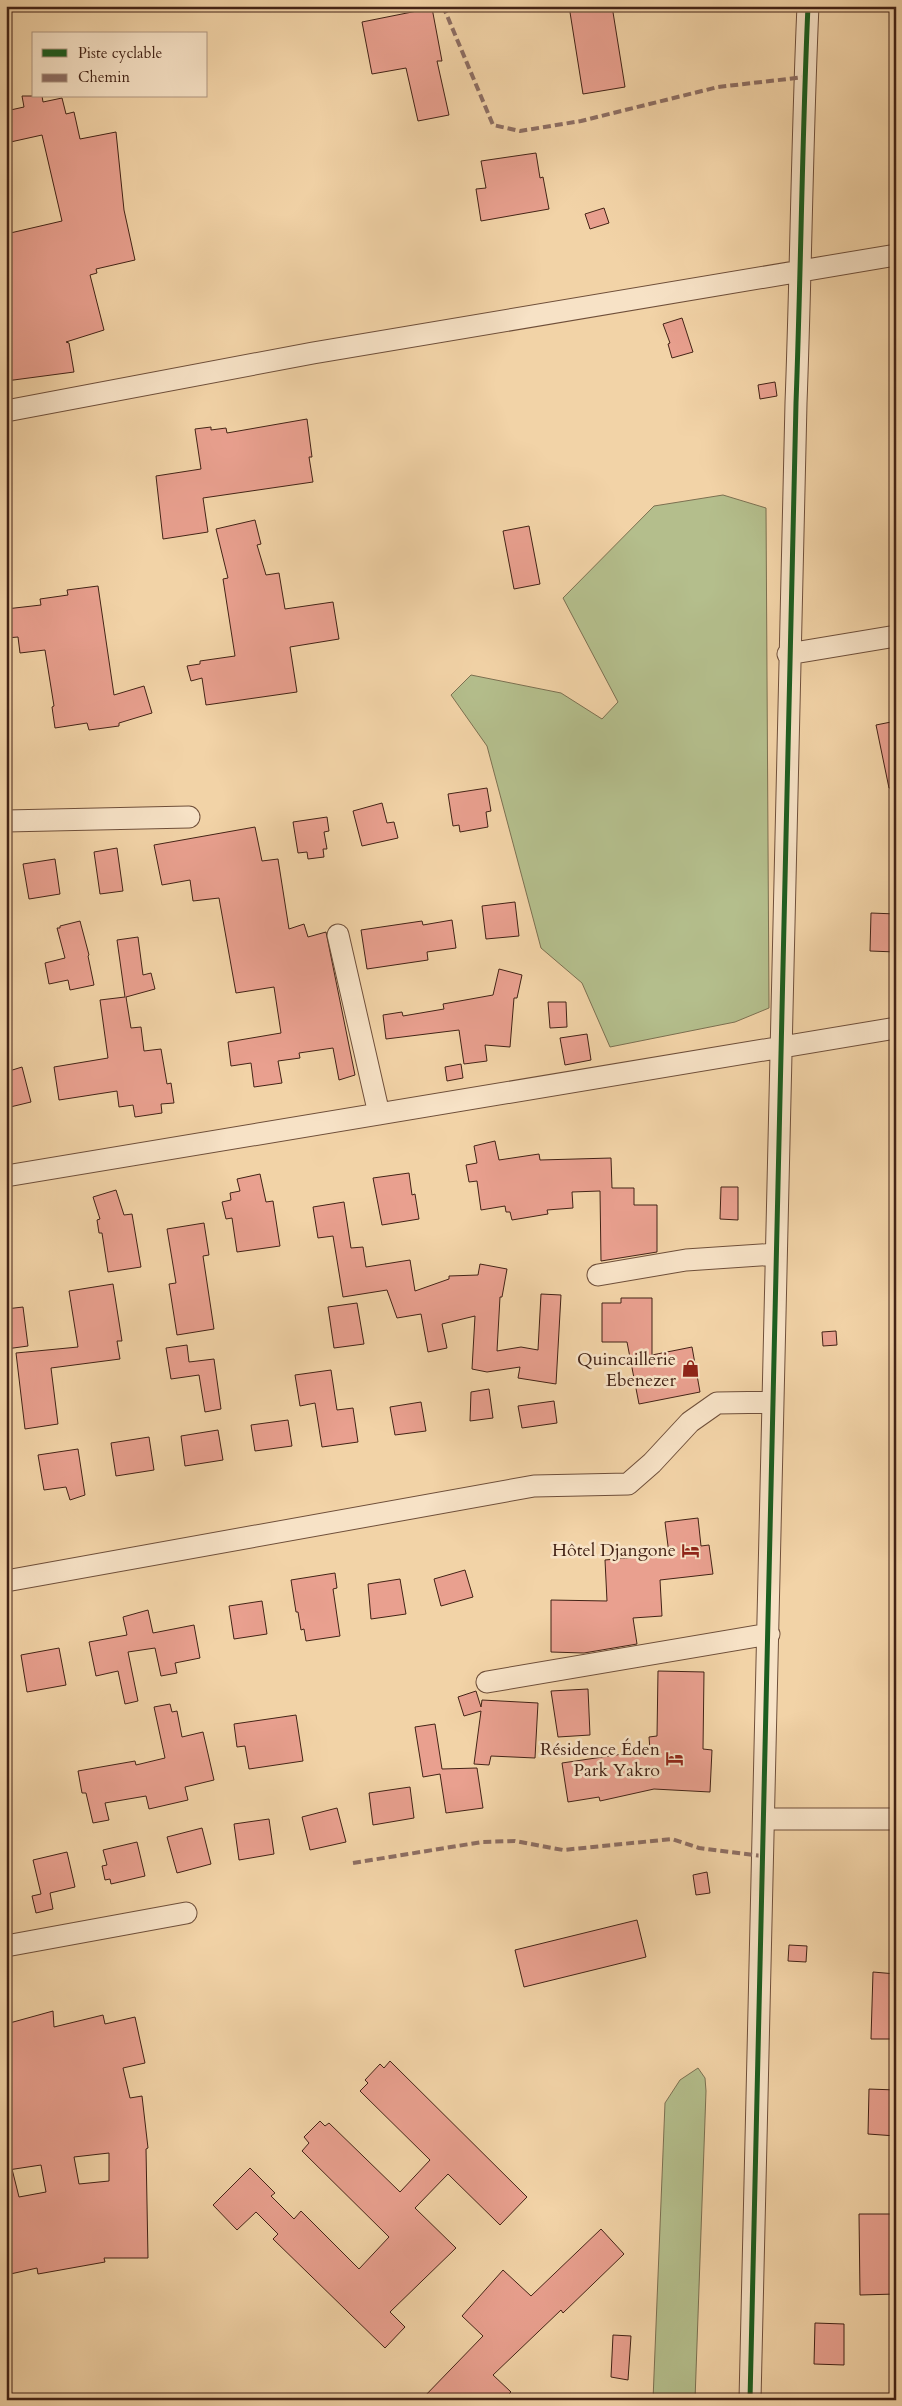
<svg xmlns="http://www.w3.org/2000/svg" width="902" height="2406" font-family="Cardo,serif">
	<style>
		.green { fill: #b4be8c; stroke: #7c7051 }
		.building { fill: #e9a08f; stroke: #432316; fill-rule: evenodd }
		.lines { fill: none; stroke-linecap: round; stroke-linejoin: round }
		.minor-casing { stroke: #6f4f3a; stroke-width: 23 }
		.minor { stroke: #f7e2c6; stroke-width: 21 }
		.quiet { stroke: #8d6e63; stroke-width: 4; stroke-dasharray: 8 4; stroke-linecap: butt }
		.cycleway-casing { stroke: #f7e2c6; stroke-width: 8 }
		.cycleway { stroke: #1b5e20; stroke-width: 5 }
		.labels { text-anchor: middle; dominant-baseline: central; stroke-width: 5; stroke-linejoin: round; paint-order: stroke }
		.poi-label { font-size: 18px; fill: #432316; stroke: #f7e2c6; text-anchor: end }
	</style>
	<rect width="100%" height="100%" fill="#f2d3a7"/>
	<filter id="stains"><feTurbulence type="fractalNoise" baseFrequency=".004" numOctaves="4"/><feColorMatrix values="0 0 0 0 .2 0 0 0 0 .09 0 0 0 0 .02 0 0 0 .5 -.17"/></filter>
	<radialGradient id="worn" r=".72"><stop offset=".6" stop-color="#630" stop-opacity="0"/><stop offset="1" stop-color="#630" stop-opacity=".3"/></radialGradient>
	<path class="green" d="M 723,495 L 766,508 L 769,1008 L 735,1022 L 610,1047 L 582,983 L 541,948 L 487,746 L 451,695 L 471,675 L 561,693 L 602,719 L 618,702 L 563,598 L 654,506 Z
		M 698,2068 L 705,2078 L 706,2091 L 695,2400 L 653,2400 L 665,2103 L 680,2080 Z"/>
	<path class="building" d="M 569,6 L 612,6 L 625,87 L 583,94 Z
		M 432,8 L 442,61 L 437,61 L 449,115 L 418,121 L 406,68 L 372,74 L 362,22 Z
		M 22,96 L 42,96 L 43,102 L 62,98 L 66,114 L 74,112 L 80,139 L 116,132 L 124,210 L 135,260 L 96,269 L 97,273 L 90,275 L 104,330 L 66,342 L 69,343 L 74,372 L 6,381 L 6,234 L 62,221 L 42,135 L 6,143 L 6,111 L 24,107 Z
		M 536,153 L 540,178 L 543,177 L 549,209 L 481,221 L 476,189 L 486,188 L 481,161 Z
		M 604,208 L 609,223 L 590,229 L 585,214 Z
		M 682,318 L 693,352 L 672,358 L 668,344 L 670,343 L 663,324 Z
		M 775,382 L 777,396 L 760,399 L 758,385 Z
		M 307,419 L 312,457 L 309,457 L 313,482 L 203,498 L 208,532 L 163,539 L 156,476 L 201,469 L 195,429 L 211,427 L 211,430 L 226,428 L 227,433 Z
		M 255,520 L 261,544 L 257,545 L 266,575 L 279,573 L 285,609 L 333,602 L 339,639 L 290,647 L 297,692 L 206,705 L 202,678 L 191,681 L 187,666 L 200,664 L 200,661 L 235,656 L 223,579 L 228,578 L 216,529 Z
		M 529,526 L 540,584 L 514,589 L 503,531 Z
		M 98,586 L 114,695 L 144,686 L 152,713 L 119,723 L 119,726 L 89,730 L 87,723 L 55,728 L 52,707 L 54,706 L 45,650 L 20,653 L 18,637 L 6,638 L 6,609 L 41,605 L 40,599 L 68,595 L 67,590 Z
		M 896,721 L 896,788 L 889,788 L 876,725 Z
		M 487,788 L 491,811 L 486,812 L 488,827 L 460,832 L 459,825 L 453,826 L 448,794 Z
		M 382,803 L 387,823 L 394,822 L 398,838 L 362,846 L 353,811 Z
		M 327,817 L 329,831 L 324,832 L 327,849 L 323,849 L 324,857 L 308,859 L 307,852 L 298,853 L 293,822 Z
		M 255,827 L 262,861 L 278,859 L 289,929 L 304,924 L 308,937 L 326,932 L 355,1075 L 339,1080 L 333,1048 L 299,1053 L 300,1058 L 278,1061 L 282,1083 L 254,1087 L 251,1063 L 231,1066 L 228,1042 L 281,1033 L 274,987 L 236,993 L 219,898 L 193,901 L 190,880 L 162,885 L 154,845 Z
		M 117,848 L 123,891 L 100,894 L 94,852 Z
		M 55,859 L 60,894 L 29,899 L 23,864 Z
		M 515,902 L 519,936 L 486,939 L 482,906 Z
		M 871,913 L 896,914 L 896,952 L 870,951 Z
		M 452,920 L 456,948 L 427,952 L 428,960 L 367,969 L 361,930 L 422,921 L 423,925 Z
		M 80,921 L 89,955 L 88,956 L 94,985 L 70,990 L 68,980 L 49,984 L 45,963 L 65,958 L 57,928 L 60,928 L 60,926 Z
		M 138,937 L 143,975 L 151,973 L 155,989 L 126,997 L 131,1028 L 141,1027 L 144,1051 L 161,1049 L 167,1084 L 171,1083 L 174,1103 L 161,1104 L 162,1113 L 135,1117 L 133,1105 L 119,1107 L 117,1091 L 59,1100 L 54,1067 L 108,1058 L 100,1000 L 125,997 L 117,940 Z
		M 499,969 L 522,975 L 517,998 L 514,998 L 510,1047 L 485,1045 L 487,1061 L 464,1064 L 459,1030 L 386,1039 L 383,1015 L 402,1012 L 403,1016 L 444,1009 L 443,1004 L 493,995 Z
		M 548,1002 L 566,1002 L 567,1027 L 550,1028 Z
		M 587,1034 L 591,1060 L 565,1065 L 560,1038 Z
		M 461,1064 L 463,1078 L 447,1081 L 445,1067 Z
		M 22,1067 L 31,1102 L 6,1108 L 6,1072 Z
		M 495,1141 L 499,1160 L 539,1154 L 540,1160 L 611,1158 L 612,1188 L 634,1188 L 634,1205 L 657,1205 L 657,1252 L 601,1261 L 600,1191 L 572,1192 L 573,1208 L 547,1210 L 548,1214 L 512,1220 L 510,1212 L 506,1212 L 505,1206 L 481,1210 L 477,1181 L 469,1182 L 466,1165 L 477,1163 L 474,1146 Z
		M 409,1173 L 412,1195 L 415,1194 L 419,1219 L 382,1225 L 373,1178 Z
		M 260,1174 L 266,1202 L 273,1201 L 280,1246 L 237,1252 L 232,1218 L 226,1219 L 222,1202 L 231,1200 L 230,1193 L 240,1191 L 237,1179 Z
		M 721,1187 L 738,1187 L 738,1220 L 720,1219 Z
		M 116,1190 L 124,1215 L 132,1214 L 141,1267 L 108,1272 L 102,1233 L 99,1233 L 97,1220 L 100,1219 L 93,1197 Z
		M 344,1202 L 351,1248 L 363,1247 L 366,1267 L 410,1260 L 415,1291 L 449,1279 L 449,1276 L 478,1275 L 480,1264 L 507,1269 L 502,1297 L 500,1297 L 497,1351 L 521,1347 L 538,1350 L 541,1294 L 561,1295 L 556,1384 L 518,1378 L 520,1367 L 487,1372 L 472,1369 L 475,1316 L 442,1324 L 447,1348 L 428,1352 L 421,1314 L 397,1318 L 387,1290 L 343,1297 L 333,1236 L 318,1238 L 313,1207 Z
		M 204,1223 L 209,1255 L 203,1256 L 214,1329 L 177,1335 L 169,1284 L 176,1283 L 167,1229 Z
		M 113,1284 L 122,1341 L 117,1341 L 120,1359 L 51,1368 L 58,1424 L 25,1429 L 16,1353 L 78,1347 L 69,1291 Z
		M 621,1298 L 652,1298 L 652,1355 L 692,1347 L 700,1392 L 639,1404 L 627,1342 L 602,1342 L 602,1303 L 621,1303 Z
		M 357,1303 L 364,1344 L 334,1348 L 328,1307 Z
		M 23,1307 L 28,1346 L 6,1349 L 6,1309 Z
		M 836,1331 L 837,1345 L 823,1346 L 822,1332 Z
		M 187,1345 L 189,1362 L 214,1359 L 221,1409 L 205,1412 L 199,1375 L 171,1379 L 166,1348 Z
		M 331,1370 L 337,1410 L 353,1408 L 358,1442 L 322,1447 L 315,1403 L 300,1406 L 295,1375 Z
		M 489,1389 L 493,1418 L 470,1421 L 471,1392 Z
		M 554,1401 L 557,1423 L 522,1428 L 518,1406 Z
		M 421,1402 L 426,1431 L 395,1435 L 390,1407 Z
		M 288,1420 L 292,1446 L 255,1451 L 251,1425 Z
		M 218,1430 L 223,1460 L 185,1466 L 181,1436 Z
		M 149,1437 L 154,1470 L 116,1476 L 111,1443 Z
		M 78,1449 L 85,1495 L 70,1500 L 66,1487 L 44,1490 L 38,1455 Z
		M 698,1518 L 701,1546 L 709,1545 L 713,1574 L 660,1580 L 662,1616 L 633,1618 L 637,1644 L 584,1653 L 551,1652 L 551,1600 L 607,1601 L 605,1560 L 669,1554 L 665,1522 Z
		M 465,1570 L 473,1597 L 441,1606 L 434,1579 Z
		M 335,1573 L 337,1588 L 333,1589 L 340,1636 L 306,1641 L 304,1629 L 301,1630 L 298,1612 L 296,1612 L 291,1580 Z
		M 400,1579 L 406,1614 L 371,1619 L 368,1584 Z
		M 262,1601 L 267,1634 L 234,1639 L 229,1606 Z
		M 148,1610 L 153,1633 L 194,1625 L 200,1658 L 175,1663 L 177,1673 L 161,1676 L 155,1648 L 128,1652 L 138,1701 L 125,1704 L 118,1671 L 96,1676 L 89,1642 L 127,1635 L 123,1617 Z
		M 59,1648 L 66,1685 L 27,1692 L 21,1655 Z
		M 658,1671 L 704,1672 L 703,1749 L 712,1750 L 710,1792 L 654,1789 L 600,1801 L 599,1797 L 568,1802 L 562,1763 L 650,1750 L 649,1737 L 657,1736 Z
		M 588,1689 L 590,1735 L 558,1737 L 551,1691 Z
		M 476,1691 L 481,1707 L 482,1700 L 538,1703 L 535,1758 L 491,1756 L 489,1765 L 474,1764 L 481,1711 L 464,1716 L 458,1697 Z
		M 170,1704 L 172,1712 L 177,1711 L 182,1737 L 203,1732 L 214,1780 L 185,1787 L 188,1800 L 149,1809 L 146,1796 L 105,1803 L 109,1820 L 93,1823 L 86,1793 L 82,1793 L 78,1771 L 135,1761 L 136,1765 L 165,1758 L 154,1707 Z
		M 296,1715 L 303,1761 L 249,1769 L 245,1746 L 237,1747 L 234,1724 Z
		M 435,1724 L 442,1769 L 477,1768 L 483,1808 L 446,1813 L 440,1774 L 423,1777 L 415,1727 Z
		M 410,1787 L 414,1818 L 373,1825 L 369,1793 Z
		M 337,1808 L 346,1842 L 310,1850 L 302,1817 Z
		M 269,1819 L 274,1854 L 239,1860 L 234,1824 Z
		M 202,1828 L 211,1864 L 177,1873 L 167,1837 Z
		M 137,1842 L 145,1876 L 111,1884 L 110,1879 L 105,1880 L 102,1866 L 107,1865 L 103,1850 Z
		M 67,1852 L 75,1887 L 50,1893 L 53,1909 L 36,1913 L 32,1896 L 41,1894 L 33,1860 Z
		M 707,1872 L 710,1893 L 696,1895 L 693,1875 Z
		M 637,1920 L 646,1957 L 524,1987 L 515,1950 Z
		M 789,1945 L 807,1946 L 806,1962 L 788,1961 Z
		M 873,1972 L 896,1974 L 896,2039 L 871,2039 Z
		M 53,2011 L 54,2027 L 103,2015 L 105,2024 L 135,2017 L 145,2063 L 123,2068 L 130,2098 L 142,2096 L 148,2148 L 146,2149 L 148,2258 L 104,2258 L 105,2262 L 38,2274 L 37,2268 L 6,2275 L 6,2024 ZM 109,2153 L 109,2181 L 79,2184 L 74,2157 ZM 41,2165 L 46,2192 L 19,2197 L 12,2169 L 8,2170 Z
		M 390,2061 L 527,2197 L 500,2225 L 448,2174 L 415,2208 L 456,2248 L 390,2312 L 405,2327 L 385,2348 L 273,2239 L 278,2234 L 256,2212 L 237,2230 L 213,2205 L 250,2168 L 275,2193 L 271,2196 L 294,2219 L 301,2211 L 359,2269 L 389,2237 L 302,2151 L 309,2143 L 304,2137 L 320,2121 L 325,2126 L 329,2123 L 400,2192 L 430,2160 L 360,2091 L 368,2083 L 365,2080 L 380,2064 L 384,2068 Z
		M 869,2089 L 896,2090 L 896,2136 L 868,2134 Z
		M 859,2214 L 896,2214 L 896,2294 L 860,2295 Z
		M 601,2229 L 624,2254 L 563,2313 L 561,2310 L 493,2375 L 511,2392 L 503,2400 L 421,2400 L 483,2336 L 462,2316 L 503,2270 L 531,2296 Z
		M 815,2323 L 844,2324 L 844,2365 L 814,2364 Z
		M 613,2335 L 631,2336 L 628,2380 L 611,2377 Z"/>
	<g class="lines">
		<defs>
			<path id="minor" d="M 6,411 L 313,353 L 896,255
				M 788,654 L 896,636
				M 6,821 L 189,817
				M 338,935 L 379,1114
				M 6,1176 L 896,1028
				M 598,1275 L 686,1260 L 776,1254
				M 6,1581 L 534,1486 L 628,1484 L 652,1463 L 690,1422 L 717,1403 L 773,1402
				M 487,1682 L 769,1634
				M 764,1819 L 896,1819
				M 6,1946 L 186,1913
				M 750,2400 C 769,1734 775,1068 796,403 C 801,271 802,138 808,6"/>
		</defs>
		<use href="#minor" class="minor-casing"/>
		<use href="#minor" class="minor"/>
		<path class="quiet" d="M 443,6 L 493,125 L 520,131 L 581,121 L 718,87 L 805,77
			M 353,1863 L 482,1842 L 515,1841 L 563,1850 L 672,1839 L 699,1848 L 762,1856"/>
		<defs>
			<path id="cycleway" d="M 750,2400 C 769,1734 775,1068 796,403 C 801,271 802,138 808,6"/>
		</defs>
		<use href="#cycleway" class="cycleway-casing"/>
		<use href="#cycleway" class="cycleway"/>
	</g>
	<defs>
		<symbol id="shop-bare" viewBox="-9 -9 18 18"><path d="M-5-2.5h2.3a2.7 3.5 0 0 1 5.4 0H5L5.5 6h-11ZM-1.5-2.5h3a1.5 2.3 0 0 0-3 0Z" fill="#8f2418" stroke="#f7e2c6" stroke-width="2.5" paint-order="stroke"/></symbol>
		<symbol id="hotel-bare" viewBox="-9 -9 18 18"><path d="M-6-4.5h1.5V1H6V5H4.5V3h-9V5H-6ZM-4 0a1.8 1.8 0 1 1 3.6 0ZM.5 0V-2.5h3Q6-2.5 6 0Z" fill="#8f2418" stroke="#f7e2c6" stroke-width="2.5" paint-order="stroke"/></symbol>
	</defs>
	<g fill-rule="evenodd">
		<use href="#shop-bare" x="678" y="1356" width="25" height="25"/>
		<use href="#hotel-bare" x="678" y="1538" width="25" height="25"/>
		<use href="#hotel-bare" x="662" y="1746" width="25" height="25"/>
	</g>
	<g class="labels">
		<g class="poi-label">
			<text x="676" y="1359">Quincaillerie<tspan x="676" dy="21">Ebenezer</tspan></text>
			<text x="676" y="1550">Hôtel Djangone</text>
			<text x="660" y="1749">Résidence Éden<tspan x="660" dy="21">Park Yakro</tspan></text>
		</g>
	</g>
	<rect width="902" height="2406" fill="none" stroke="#f2d3a7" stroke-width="25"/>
	<rect x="8" y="8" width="887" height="2391" fill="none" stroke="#432316" stroke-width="2.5"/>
	<rect x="12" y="12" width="877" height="2381" fill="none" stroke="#432316"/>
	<rect x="32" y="32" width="175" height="65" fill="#f7e2c6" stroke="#af9680"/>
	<rect x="42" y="49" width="25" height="8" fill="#1b5e20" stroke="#af9680"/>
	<text x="78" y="58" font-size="15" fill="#432316">Piste cyclable</text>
	<rect x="42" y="74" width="25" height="8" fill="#8d6e63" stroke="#af9680"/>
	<text x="78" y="82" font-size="15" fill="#432316">Chemin</text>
	<rect width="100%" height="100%" filter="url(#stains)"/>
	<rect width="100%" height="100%" fill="url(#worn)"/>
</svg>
